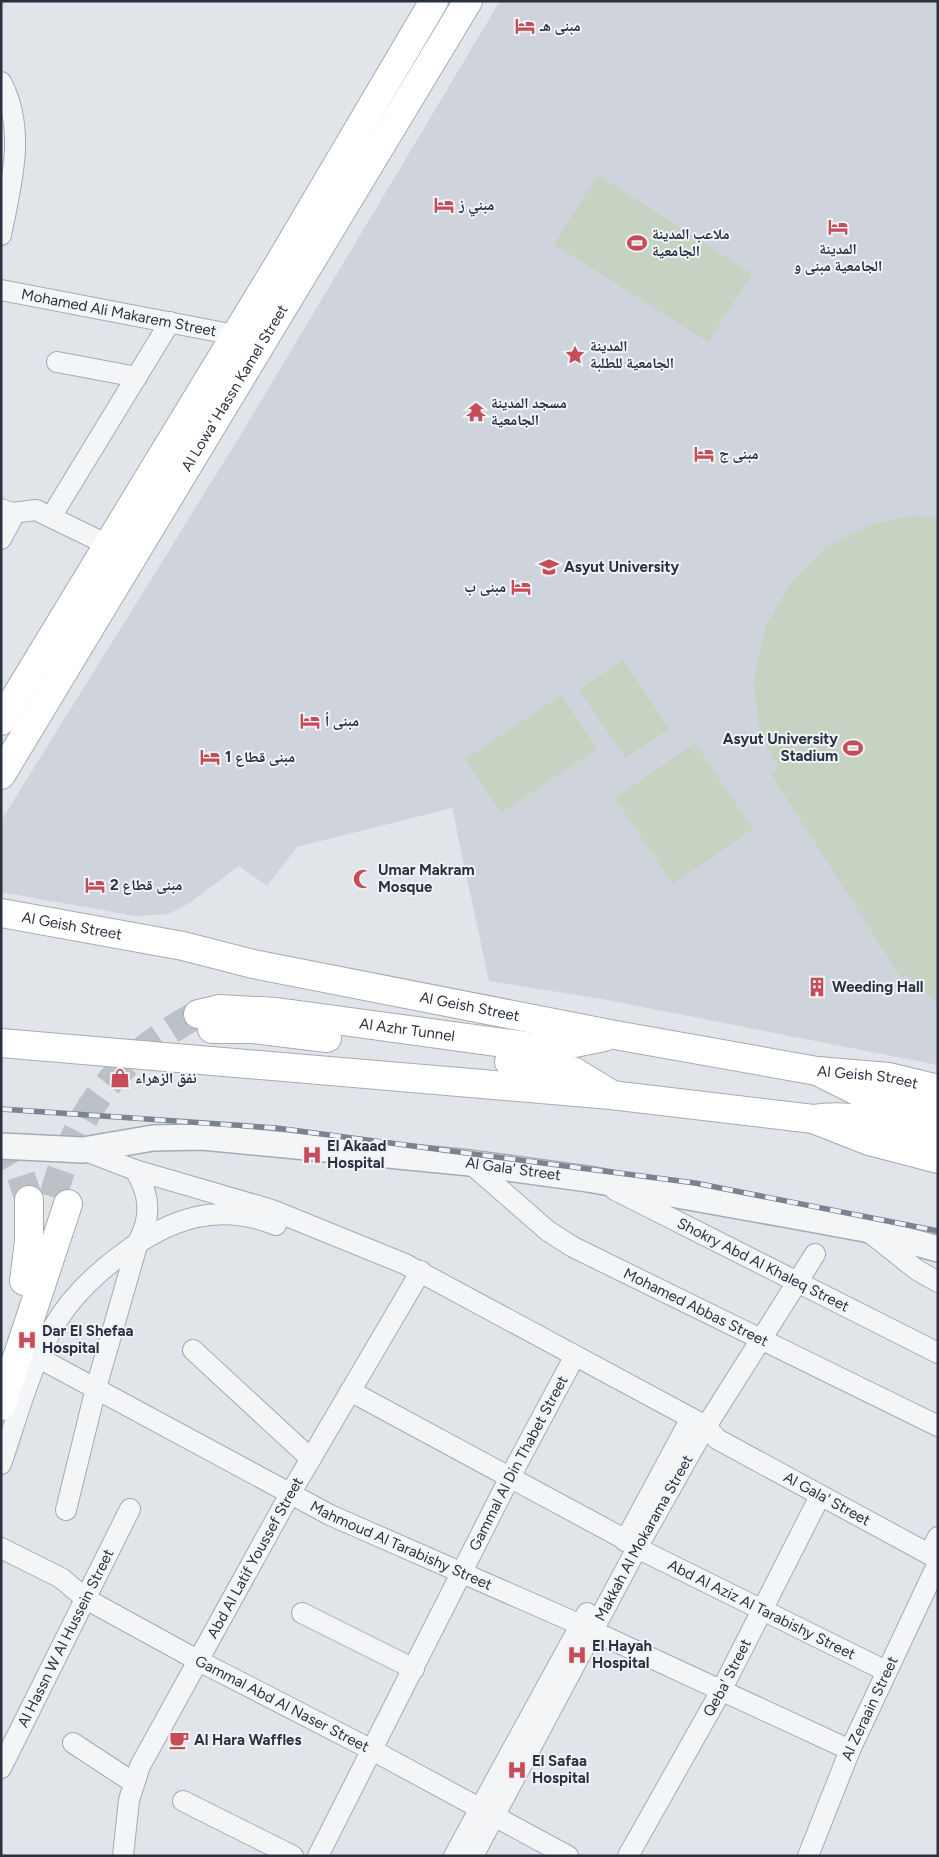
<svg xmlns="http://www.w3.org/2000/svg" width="939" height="1857" font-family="Figtree,'Noto Naskh Arabic',sans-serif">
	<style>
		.built { fill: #cfd3db }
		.grass { fill: #c6d2c2 }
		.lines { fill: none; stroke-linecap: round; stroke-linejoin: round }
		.secondary-tunnel { stroke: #bcc0c7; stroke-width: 28; stroke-dasharray: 28 14; stroke-linecap: butt }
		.minor-casing { stroke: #a6abb3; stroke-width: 22 }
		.tertiary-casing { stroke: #a6abb3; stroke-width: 28 }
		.secondary-casing { stroke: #a6abb3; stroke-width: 30 }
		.primary-casing { stroke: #a1a8b4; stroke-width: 30 }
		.minor { stroke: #f3f5f7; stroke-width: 20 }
		.tertiary { stroke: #f3f5f7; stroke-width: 25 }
		.secondary { stroke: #fff; stroke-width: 28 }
		.primary { stroke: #fff; stroke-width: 28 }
		.rail-casing { stroke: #7b8392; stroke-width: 5.5 }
		.rail { stroke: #f0f3f6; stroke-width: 4; stroke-dasharray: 11; stroke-linecap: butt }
		.labels { text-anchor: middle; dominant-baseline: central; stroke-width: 4; stroke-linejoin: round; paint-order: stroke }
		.poi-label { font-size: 15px; font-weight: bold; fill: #2a3140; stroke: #f0f3f6; text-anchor: start }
		.street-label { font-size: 15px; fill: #2a3140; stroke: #f0f3f6 }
	</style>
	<rect width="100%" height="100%" fill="#e1e4e9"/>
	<path class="built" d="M 500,1 L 938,1 L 938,1065 L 602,999 L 489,981 L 452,808 L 297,847 L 267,886 L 239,866 L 191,902 L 169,914 L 136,916 L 1,892 L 1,821 L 237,441 Z"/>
	<path class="grass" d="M 598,175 L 752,274 L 708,342 L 554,244 Z
		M 911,516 L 938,517 L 938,1005 L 907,975 L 901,978 L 771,774 L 778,770 L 759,726 L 754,680 L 765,628 L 791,582 L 826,547 L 873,524 Z
		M 623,660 L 669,729 L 625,758 L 579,690 Z
		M 561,695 L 597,749 L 501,813 L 465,759 Z
		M 695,743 L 753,829 L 673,884 L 615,798 Z"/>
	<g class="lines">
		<path class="secondary-tunnel" d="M 1,1139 L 20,1173 L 29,1200
			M 53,1197 C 77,1108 117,1058 198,1014"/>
		<defs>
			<g id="minor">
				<path d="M 1,82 C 27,131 11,184 1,235"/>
				<path id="s1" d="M 1,290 L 235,335"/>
				<path d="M 57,362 L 137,377"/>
				<path d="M 1,509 L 12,513 L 36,510 L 108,545"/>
				<path d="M 51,517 L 170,322"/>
				<path d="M 1,539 L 15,513"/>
				<path id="s2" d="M 83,1150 L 135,1170 L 272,1210 L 405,1264 L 691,1418 L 706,1426 L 717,1439 L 938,1559"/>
				<path id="s3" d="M 470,1163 L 548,1231 L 573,1247 L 938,1426"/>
				<path id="s4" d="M 615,1190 L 938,1353"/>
				<path d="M 869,1232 L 917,1270 L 938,1282"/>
				<path d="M 193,1350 L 311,1459"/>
				<path id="s5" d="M 39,1358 L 330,1515 L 581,1625"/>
				<path d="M 350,1391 L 626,1540"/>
				<path d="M 1,1464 C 17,1418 30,1367 54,1326 C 71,1297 94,1275 121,1255 C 169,1219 217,1201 276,1225"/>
				<path d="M 66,1510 L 96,1388 L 138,1242 C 152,1217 150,1194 135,1170"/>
				<path d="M 625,1541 L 691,1418"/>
				<path id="s6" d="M 1,1548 L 61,1578 L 86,1599 L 199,1661 L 372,1750 L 568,1856"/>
				<path id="s7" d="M 637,1548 L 886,1671"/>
				<path d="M 929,1554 L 938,1537"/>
				<path d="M 302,1613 L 414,1669"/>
				<path d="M 593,1631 L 850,1750"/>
				<path d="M 73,1743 L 134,1783"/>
				<path id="s8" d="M 1,1768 L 130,1509"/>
				<path d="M 183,1801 L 293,1856"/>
				<path id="s9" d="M 123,1856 L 129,1800 L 140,1766 L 290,1494 L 421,1271"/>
				<path id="s10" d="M 318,1856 L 510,1477 L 570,1365"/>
				<path d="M 454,1856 L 587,1613"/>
				<path id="s11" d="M 473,1856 L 637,1548 L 700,1436 L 815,1254"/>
				<path id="s12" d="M 628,1856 L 721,1691 L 820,1496"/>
				<path id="s13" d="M 808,1856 L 850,1750 L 938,1563"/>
			</g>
			<g id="tertiary">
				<path id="s14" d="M 1,1146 L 83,1150 L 153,1138 L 202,1137 L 470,1163 L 588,1179 L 789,1215 L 865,1229 L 938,1249"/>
			</g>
			<g id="secondary">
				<path d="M 1,721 L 280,262 L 434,1"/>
				<path id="s15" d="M 1,775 L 468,1"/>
				<path id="s16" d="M 1,913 L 183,946 L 253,964 L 615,1035 L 817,1071 L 857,1091 L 938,1113"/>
				<path id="s17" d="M 198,1014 L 219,1009 L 277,1012 L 541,1048 L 560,1046 L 604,1037"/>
				<path d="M 212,1029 L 253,1029 L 327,1038"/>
				<path d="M 1,1043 L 611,1095 L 813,1119 C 854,1112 898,1126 938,1136"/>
				<path d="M 509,1062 L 573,1071 L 609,1093"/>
				<path d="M 24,1281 L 29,1241 L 29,1200"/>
				<path d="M 1,1406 L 68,1204"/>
			</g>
			<g id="primary">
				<path id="s18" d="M 817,1071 L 889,1077 L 938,1089"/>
				<path d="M 813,1119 L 869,1141 L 938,1159"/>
			</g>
		</defs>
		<use href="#minor" class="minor-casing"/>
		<use href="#tertiary" class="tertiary-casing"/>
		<use href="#secondary" class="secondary-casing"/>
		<use href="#primary" class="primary-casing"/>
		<use href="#minor" class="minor"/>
		<use href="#tertiary" class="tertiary"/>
		<use href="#secondary" class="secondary"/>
		<use href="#primary" class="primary"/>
		<defs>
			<path id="rail" d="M 1,1109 L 276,1128 L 695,1183 L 938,1231"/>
		</defs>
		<use href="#rail" class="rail-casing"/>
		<use href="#rail" class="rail"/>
	</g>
	<defs>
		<symbol id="hotel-bare" viewBox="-9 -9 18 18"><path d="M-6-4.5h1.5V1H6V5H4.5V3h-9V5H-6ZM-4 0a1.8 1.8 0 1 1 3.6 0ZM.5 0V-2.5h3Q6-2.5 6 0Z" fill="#c74c5a" stroke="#f0f3f6" stroke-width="2.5" paint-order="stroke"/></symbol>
		<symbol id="stadium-bare" viewBox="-9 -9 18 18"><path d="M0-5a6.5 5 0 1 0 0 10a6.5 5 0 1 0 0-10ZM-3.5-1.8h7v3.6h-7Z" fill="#c74c5a" stroke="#f0f3f6" stroke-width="2.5" paint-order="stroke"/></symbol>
		<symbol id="sight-bare" viewBox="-9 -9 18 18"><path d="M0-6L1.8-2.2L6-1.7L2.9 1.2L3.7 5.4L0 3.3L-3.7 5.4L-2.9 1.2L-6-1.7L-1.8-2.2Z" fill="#c74c5a" stroke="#f0f3f6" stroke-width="2.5" paint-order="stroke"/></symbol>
		<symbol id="temple-bare" viewBox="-9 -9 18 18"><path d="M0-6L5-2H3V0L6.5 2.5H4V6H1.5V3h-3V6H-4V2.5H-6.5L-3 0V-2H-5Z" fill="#c74c5a" stroke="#f0f3f6" stroke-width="2.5" paint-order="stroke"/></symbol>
		<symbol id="university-bare" viewBox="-9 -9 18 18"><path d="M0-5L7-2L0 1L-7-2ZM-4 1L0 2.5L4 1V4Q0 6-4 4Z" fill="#c74c5a" stroke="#f0f3f6" stroke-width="2.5" paint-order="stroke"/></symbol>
		<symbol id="mosque-bare" viewBox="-9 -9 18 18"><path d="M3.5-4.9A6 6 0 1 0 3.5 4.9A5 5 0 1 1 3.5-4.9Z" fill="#c74c5a" stroke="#f0f3f6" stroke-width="2.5" paint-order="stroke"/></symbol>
		<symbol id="building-bare" viewBox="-9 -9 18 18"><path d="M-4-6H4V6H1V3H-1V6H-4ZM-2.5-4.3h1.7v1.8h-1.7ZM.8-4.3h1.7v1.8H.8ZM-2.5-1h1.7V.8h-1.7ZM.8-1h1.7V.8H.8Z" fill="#c74c5a" stroke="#f0f3f6" stroke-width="2.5" paint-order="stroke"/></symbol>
		<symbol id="shop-bare" viewBox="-9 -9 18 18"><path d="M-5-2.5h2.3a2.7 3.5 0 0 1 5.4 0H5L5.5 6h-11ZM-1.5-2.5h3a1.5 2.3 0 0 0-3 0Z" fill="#c74c5a" stroke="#f0f3f6" stroke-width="2.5" paint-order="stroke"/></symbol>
		<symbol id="hospital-bare" viewBox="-9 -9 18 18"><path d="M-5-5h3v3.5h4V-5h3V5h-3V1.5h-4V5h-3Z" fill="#c74c5a" stroke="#f0f3f6" stroke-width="2.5" paint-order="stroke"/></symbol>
		<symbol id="cafe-bare" viewBox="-9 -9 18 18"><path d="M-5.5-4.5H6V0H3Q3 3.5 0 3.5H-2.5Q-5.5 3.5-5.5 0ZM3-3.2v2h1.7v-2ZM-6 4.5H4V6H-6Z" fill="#c74c5a" stroke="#f0f3f6" stroke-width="2.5" paint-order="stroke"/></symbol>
	</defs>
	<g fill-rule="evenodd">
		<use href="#hotel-bare" x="511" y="12" width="28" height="28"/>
		<use href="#hotel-bare" x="430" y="191" width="28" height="28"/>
		<use href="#hotel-bare" x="824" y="213" width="28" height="28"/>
		<use href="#stadium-bare" x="623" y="229" width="28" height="28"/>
		<use href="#sight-bare" x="561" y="341" width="28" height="28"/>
		<use href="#temple-bare" x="462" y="398" width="28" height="28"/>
		<use href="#hotel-bare" x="690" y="440" width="28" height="28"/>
		<use href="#university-bare" x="535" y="553" width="28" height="28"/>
		<use href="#hotel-bare" x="507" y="573" width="28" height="28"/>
		<use href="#hotel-bare" x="296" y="707" width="28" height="28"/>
		<use href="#stadium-bare" x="839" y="734" width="28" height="28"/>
		<use href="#hotel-bare" x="196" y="743" width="28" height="28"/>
		<use href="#mosque-bare" x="349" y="865" width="28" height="28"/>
		<use href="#hotel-bare" x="81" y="871" width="28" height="28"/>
		<use href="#building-bare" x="803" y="973" width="28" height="28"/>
		<use href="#shop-bare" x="106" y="1064" width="28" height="28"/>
		<use href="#hospital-bare" x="298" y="1141" width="28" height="28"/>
		<use href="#hospital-bare" x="13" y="1326" width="28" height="28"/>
		<use href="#hospital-bare" x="563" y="1641" width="28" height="28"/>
		<use href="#cafe-bare" x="165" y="1726" width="28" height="28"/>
		<use href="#hospital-bare" x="503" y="1756" width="28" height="28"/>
	</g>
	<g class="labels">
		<g class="poi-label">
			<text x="540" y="26">مبنى هـ</text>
			<text x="459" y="205">مبني ز</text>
			<text x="652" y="234">ملاعب المدينة<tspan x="652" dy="17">الجامعية</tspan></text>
			<text x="838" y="249" text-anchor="middle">المدينة<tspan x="838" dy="17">الجامعية مبنى و</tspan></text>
			<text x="590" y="346">المدينة<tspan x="590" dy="17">الجامعية للطلبة</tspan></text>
			<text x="491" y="403">مسجد المدينة<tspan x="491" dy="17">الجامعية</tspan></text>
			<text x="719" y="454">مبنى ج</text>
			<text x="564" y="567">Asyut University</text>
			<text x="506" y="587" text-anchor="end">مبنى ب</text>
			<text x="325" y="721">مبنى أ</text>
			<text x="838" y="739" text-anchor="end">Asyut University<tspan x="838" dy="17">Stadium</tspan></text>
			<text x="225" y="757">مبنى قطاع 1</text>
			<text x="378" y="870">Umar Makram<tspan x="378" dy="17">Mosque</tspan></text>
			<text x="110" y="885">مبنى قطاع 2</text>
			<text x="832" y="987">Weeding Hall</text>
			<text x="135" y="1078">نفق الزهراء</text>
			<text x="327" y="1146">El Akaad<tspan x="327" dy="17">Hospital</tspan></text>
			<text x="42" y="1331">Dar El Shefaa<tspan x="42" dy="17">Hospital</tspan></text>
			<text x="592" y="1646">El Hayah<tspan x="592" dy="17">Hospital</tspan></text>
			<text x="194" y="1740">Al Hara Waffles</text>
			<text x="532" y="1761">El Safaa<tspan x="532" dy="17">Hospital</tspan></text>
		</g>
		<g class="street-label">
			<text stroke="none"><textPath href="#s1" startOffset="120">Mohamed Ali Makarem Street</textPath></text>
			<text stroke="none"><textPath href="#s15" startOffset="452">Al Lowa' Hassn Kamel Street</textPath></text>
			<text stroke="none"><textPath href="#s16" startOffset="72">Al Geish Street</textPath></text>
			<text stroke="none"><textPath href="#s16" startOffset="478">Al Geish Street</textPath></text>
			<text stroke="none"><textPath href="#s17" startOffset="211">Al Azhr Tunnel</textPath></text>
			<text stroke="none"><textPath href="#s18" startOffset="51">Al Geish Street</textPath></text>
			<text stroke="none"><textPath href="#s14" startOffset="515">Al Gala' Street</textPath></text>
			<text stroke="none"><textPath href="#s4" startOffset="166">Shokry Abd Al Khaleq Street</textPath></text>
			<text stroke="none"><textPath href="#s3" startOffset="270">Mohamed Abbas Street</textPath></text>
			<text stroke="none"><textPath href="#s10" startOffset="441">Gammal Al Din Thabet Street</textPath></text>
			<text stroke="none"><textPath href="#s2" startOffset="826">Al Gala' Street</textPath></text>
			<text stroke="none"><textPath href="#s11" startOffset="361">Makkah Al Mokarama Street</textPath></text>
			<text stroke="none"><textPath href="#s5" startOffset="408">Mahmoud Al Tarabishy Street</textPath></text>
			<text stroke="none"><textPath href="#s9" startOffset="330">Abd Al Latif Youssef Street</textPath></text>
			<text stroke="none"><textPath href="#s7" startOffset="139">Abd Al Aziz Al Tarabishy Street</textPath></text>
			<text stroke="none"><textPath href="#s8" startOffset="145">Al Hassn W Al Hussein Street</textPath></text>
			<text stroke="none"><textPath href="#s12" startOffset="204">Qeba' Street</textPath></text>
			<text stroke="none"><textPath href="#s6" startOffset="322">Gammal Abd Al Naser Street</textPath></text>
			<text stroke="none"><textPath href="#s13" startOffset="160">Al Zeraain Street</textPath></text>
		</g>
	</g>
	<rect width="939" height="1857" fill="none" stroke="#2a3140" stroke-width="5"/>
</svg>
